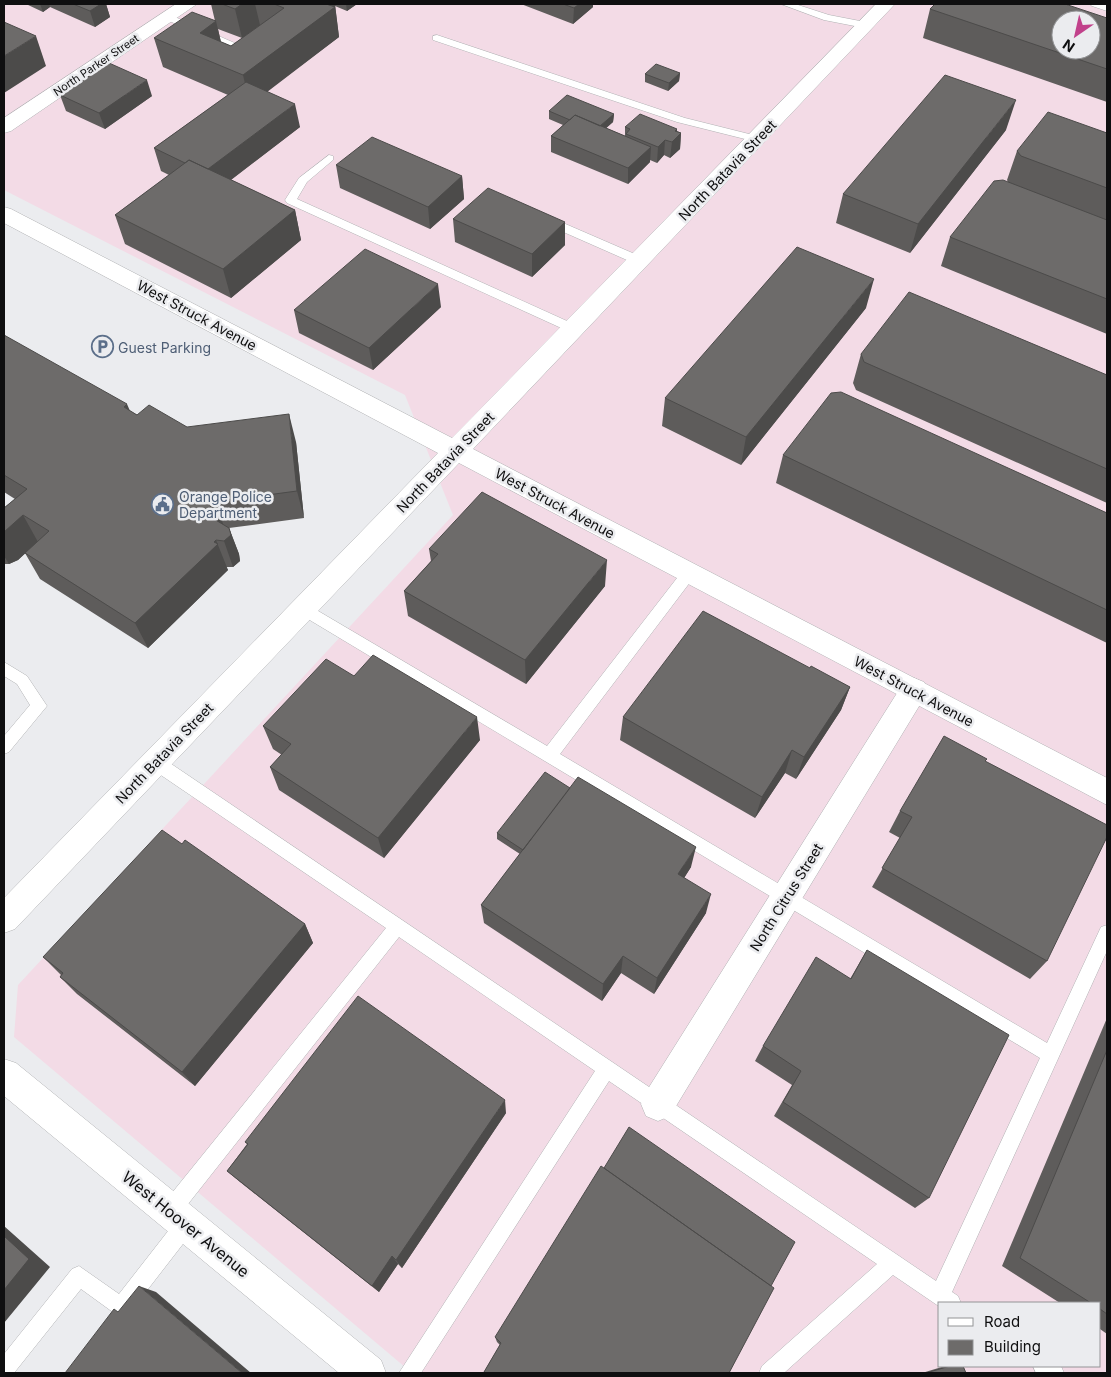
<svg xmlns="http://www.w3.org/2000/svg" width="1111" height="1377" font-family="Inter,sans-serif">
	<style>
		.industrial { fill: #f3dbe6; fill-rule: evenodd }
		.lines { fill: none; stroke-linecap: round; stroke-linejoin: round }
		.service-casing { stroke: #b1b2b4; stroke-width: 1 }
		.minor-casing { stroke: #b1b2b4; stroke-width: 1 }
		.tertiary-casing { stroke: #b1b2b4; stroke-width: 1 }
		.service { fill: #fff; fill-rule: evenodd }
		.minor { fill: #fff; fill-rule: evenodd }
		.tertiary { fill: #fff; fill-rule: evenodd }
		.wall { fill: #5e5c5b; fill-rule: evenodd }
		.shaded-wall { fill: #4c4b4a }
		.building { fill: #6d6b6a; stroke: #4c4b4a; fill-rule: evenodd }
		.labels { text-anchor: middle; dominant-baseline: central; stroke-width: 5; stroke-linejoin: round; paint-order: stroke }
		.far-street-label { font-size: 11px; fill: #0f0f10; stroke: #ebecef }
		.street-label { font-size: 14px; fill: #0f0f10; stroke: #ebecef }
		.service-label { font-size: 14px; fill: #4e5e75; stroke: #ebecef; text-anchor: start }
		.near-street-label { font-size: 16px; fill: #0f0f10; stroke: #ebecef }
	</style>
	<rect width="100%" height="100%" fill="#ebecef"/>
	<path class="industrial" d="M 4,4 L 1107,4 L 1107,1373 L 412,1373 L 14,1037 L 18,985 L 453,515 L 405,395 L 4,190 ZM 1061,20 L 1091,20 L 1091,50 L 1061,50 ZM 940,1303 L 1100,1303 L 1100,1366 L 940,1366 Z"/>
	<g class="lines">
		<defs>
			<path id="service" d="M 781,4 L 795,4 L 829,15 L 865,22 L 870,25 L 865,28 L 824,20 Z
				M 1090,4 L 1107,5 L 1107,11 L 1092,6 Z
				M 168,14 L 237,44 L 238,46 L 229,48 L 165,19 L 163,17 Z
				M 437,35 L 685,118 L 761,137 L 762,139 L 757,142 L 677,122 L 433,40 L 433,36 Z
				M 329,155 L 333,156 L 333,160 L 307,182 L 297,199 L 578,326 L 580,329 L 578,332 L 570,332 L 287,203 L 285,200 L 299,178 Z
				M 547,216 L 644,258 L 646,261 L 640,265 L 636,264 L 543,223 L 543,217 Z
				M 689,567 L 694,569 L 696,573 L 694,577 L 560,754 L 1047,1043 L 1101,927 L 1107,925 L 1107,951 L 952,1292 L 958,1296 L 961,1303 L 940,1303 L 940,1307 L 893,1275 L 784,1373 L 759,1373 L 762,1366 L 877,1264 L 609,1081 L 421,1373 L 399,1373 L 595,1071 L 399,937 L 177,1218 L 170,1220 L 163,1218 L 161,1211 L 163,1204 L 386,928 L 149,767 L 147,762 L 149,757 L 155,755 L 161,757 L 936,1281 L 1040,1058 L 298,613 L 296,609 L 298,605 L 308,605 L 547,746 L 684,569 Z
				M 4,662 L 27,676 L 47,706 L 9,752 L 4,754 L 4,736 L 30,705 L 17,684 L 4,676 Z
				M 186,1214 L 193,1217 L 196,1224 L 193,1231 L 128,1315 L 121,1318 L 81,1289 L 14,1373 L 4,1373 L 4,1354 L 72,1269 L 79,1266 L 119,1294 L 179,1217 Z
				M 1033,1366 L 1061,1366 L 1064,1373 L 1036,1373 Z"/>
			<path id="minor" d="M 176,4 L 197,4 L 11,131 L 4,133 L 4,118 Z
				M 914,678 L 924,682 L 928,690 L 924,698 L 670,1116 L 658,1121 L 646,1116 L 641,1104 L 646,1092 L 904,682 Z
				M 4,1059 L 16,1063 L 381,1360 L 386,1373 L 339,1373 L 4,1096 Z"/>
			<path id="tertiary" d="M 876,4 L 895,4 L 473,449 L 1107,778 L 1107,805 L 459,463 L 15,929 L 4,933 L 4,898 L 438,453 L 4,223 L 4,207 L 11,209 L 452,438 Z"/>
		</defs>
		<use href="#service" class="service-casing"/>
		<use href="#minor" class="minor-casing"/>
		<use href="#tertiary" class="tertiary-casing"/>
		<use href="#service" class="service"/>
		<use href="#minor" class="minor"/>
		<use href="#tertiary" class="tertiary"/>
	</g>
	<path class="wall" d="M 26,4 L 106,4 L 110,17 L 95,27 L 50,7 L 43,12 Z
		M 211,4 L 357,4 L 347,11 L 335,6 L 339,37 L 267,91 L 300,127 L 231,180 L 295,210 L 301,240 L 231,298 L 125,244 L 115,215 L 169,175 L 161,171 L 154,148 L 228,95 L 163,67 L 154,38 L 215,21 ZM 218,29 L 242,38 L 231,46 L 221,42 Z
		M 521,4 L 593,4 L 593,7 L 573,24 Z
		M 930,9 L 1107,18 L 1107,102 L 923,38 Z
		M 680,73 L 679,81 L 668,91 L 645,82 L 645,74 Z
		M 60,95 L 152,96 L 105,129 L 66,111 Z
		M 549,111 L 614,114 L 613,122 L 606,128 L 625,136 L 625,127 L 677,129 L 677,131 L 681,133 L 680,149 L 670,158 L 664,155 L 657,163 L 650,160 L 650,162 L 628,184 L 551,152 L 551,136 L 563,125 L 549,119 Z
		M 1006,130 L 910,253 L 836,223 L 843,194 Z
		M 1107,133 L 1107,334 L 941,266 L 950,237 L 1008,182 L 1007,180 L 1017,151 Z
		M 336,165 L 462,176 L 464,199 L 430,229 L 340,188 Z
		M 453,219 L 565,222 L 565,245 L 532,277 L 455,242 Z
		M 441,307 L 373,370 L 299,333 L 294,310 Z
		M 866,308 L 741,465 L 662,426 L 665,398 Z
		M 4,335 L 137,415 L 187,427 L 296,442 L 304,518 L 229,528 L 239,554 L 240,561 L 233,567 L 226,567 L 228,570 L 148,648 L 40,579 L 25,553 L 18,560 L 9,564 L 4,564 L 4,508 L 15,499 L 4,492 Z
		M 861,354 L 1107,375 L 1107,503 L 856,390 L 853,383 Z
		M 783,455 L 1107,513 L 1107,643 L 776,483 Z
		M 429,549 L 605,586 L 526,684 L 408,616 L 404,591 L 431,561 Z
		M 810,668 L 850,687 L 841,710 L 796,779 L 785,773 L 755,818 L 620,740 L 623,717 Z
		M 354,676 L 480,740 L 384,858 L 279,790 L 270,767 L 282,755 L 273,749 L 263,726 Z
		M 985,761 L 1047,961 L 1030,979 L 872,887 L 900,838 L 889,832 L 900,811 Z
		M 497,833 L 691,867 L 684,878 L 706,913 L 654,994 L 621,973 L 602,1001 L 484,923 L 481,905 L 520,854 L 497,839 Z
		M 182,844 L 305,924 L 313,943 L 195,1086 L 77,994 L 60,977 L 61,975 L 43,957 Z
		M 867,950 L 929,1198 L 915,1208 L 774,1116 L 792,1085 L 755,1061 L 763,1046 L 850,979 Z
		M 1107,1018 L 1107,1334 L 1100,1329 L 1100,1303 L 1060,1303 L 1002,1266 Z
		M 506,1113 L 402,1268 L 398,1264 L 379,1292 L 240,1182 L 227,1171 L 247,1144 L 245,1142 Z
		M 771,1286 L 729,1373 L 485,1373 L 484,1372 L 500,1345 L 497,1342 L 495,1337 Z
		M 945,1366 L 963,1366 L 966,1373 L 922,1373 Z"/>
	<path class="shaded-wall" d="M 40,4 L 49,4 L 50,7 L 43,12 Z
		M 101,4 L 106,4 L 110,17 L 95,27 L 90,11 Z
		M 242,4 L 255,4 L 260,25 L 242,38 L 235,9 Z
		M 318,4 L 335,4 L 339,37 L 250,105 L 243,75 Z
		M 346,4 L 357,4 L 347,11 Z
		M 579,4 L 593,4 L 593,7 L 573,24 L 574,8 Z
		M 216,21 L 223,51 L 200,33 Z
		M 36,36 L 46,66 L 4,93 L 4,56 Z
		M 680,73 L 679,81 L 668,91 L 669,83 Z
		M 147,80 L 152,96 L 105,129 L 99,113 Z
		M 1016,100 L 1006,130 L 910,253 L 918,224 Z
		M 295,104 L 300,127 L 211,195 L 204,172 Z
		M 614,114 L 613,122 L 595,138 L 596,130 Z
		M 677,129 L 677,137 L 681,133 L 680,149 L 670,158 L 672,142 L 675,131 Z
		M 665,140 L 664,155 L 657,163 L 658,147 Z
		M 651,147 L 650,162 L 628,184 L 628,168 Z
		M 462,176 L 464,199 L 430,229 L 428,207 Z
		M 295,210 L 301,240 L 231,298 L 223,269 Z
		M 565,222 L 565,245 L 532,277 L 532,254 Z
		M 874,279 L 866,308 L 741,465 L 746,437 Z
		M 438,284 L 441,307 L 373,370 L 369,348 Z
		M 127,404 L 139,432 L 124,407 Z
		M 289,414 L 296,442 L 304,518 L 297,491 Z
		M 215,502 L 225,529 L 204,513 Z
		M 23,515 L 38,542 L 18,560 L 9,564 L 4,556 L 4,532 Z
		M 229,528 L 239,554 L 240,561 L 233,567 L 224,541 Z
		M 216,540 L 228,570 L 148,648 L 135,623 Z
		M 607,560 L 605,586 L 526,684 L 525,660 Z
		M 850,687 L 841,710 L 796,779 L 804,757 Z
		M 477,717 L 480,740 L 384,858 L 378,838 Z
		M 792,750 L 785,773 L 755,818 L 762,797 Z
		M 696,847 L 691,867 L 674,894 L 678,874 Z
		M 711,894 L 706,913 L 654,994 L 657,978 Z
		M 305,924 L 313,943 L 195,1086 L 182,1072 Z
		M 623,956 L 621,973 L 602,1001 L 603,984 Z
		M 505,1100 L 506,1113 L 402,1268 L 396,1260 Z
		M 4,1226 L 50,1267 L 4,1323 Z
		M 392,1256 L 398,1264 L 379,1292 L 372,1286 Z
		M 139,1286 L 156,1292 L 251,1373 L 242,1373 Z"/>
	<path class="building" d="M 73,4 L 101,4 L 90,11 Z
		M 222,4 L 242,4 L 235,9 Z
		M 274,4 L 326,4 L 335,7 L 243,75 L 154,38 L 192,12 L 216,21 L 200,33 L 231,46 L 284,8 Z
		M 563,4 L 579,4 L 574,8 Z
		M 935,4 L 1065,4 L 1107,18 L 1107,69 L 930,9 ZM 1061,20 L 1091,20 L 1091,50 L 1061,50 Z
		M 4,22 L 36,36 L 4,56 Z
		M 109,63 L 147,80 L 99,113 L 60,95 Z
		M 656,64 L 680,73 L 669,83 L 645,74 Z
		M 945,75 L 1016,100 L 918,224 L 843,194 Z
		M 246,82 L 295,104 L 208,169 L 189,160 L 185,163 L 154,148 Z
		M 567,95 L 614,114 L 600,126 L 575,115 L 570,120 L 549,111 Z
		M 1048,112 L 1107,133 L 1107,188 L 1021,156 L 1017,151 Z
		M 640,114 L 677,129 L 675,131 L 681,133 L 672,142 L 665,140 L 658,147 L 626,134 L 630,129 L 625,127 Z
		M 575,115 L 651,147 L 628,168 L 551,136 Z
		M 372,137 L 462,176 L 428,207 L 336,165 Z
		M 189,160 L 295,210 L 223,269 L 115,215 Z
		M 1003,180 L 1107,220 L 1107,299 L 950,237 L 994,181 Z
		M 488,188 L 565,222 L 532,254 L 453,219 Z
		M 797,247 L 874,279 L 746,437 L 665,398 Z
		M 365,249 L 438,284 L 369,348 L 294,310 Z
		M 909,292 L 1107,375 L 1107,469 L 864,362 L 861,354 Z
		M 4,335 L 127,404 L 124,407 L 137,415 L 149,405 L 187,427 L 289,414 L 297,491 L 215,502 L 204,513 L 229,528 L 231,535 L 224,541 L 216,540 L 214,542 L 218,544 L 135,623 L 25,553 L 49,531 L 23,515 L 4,532 L 4,508 L 27,489 L 4,475 Z
		M 841,392 L 1107,513 L 1107,610 L 783,455 L 831,393 Z
		M 482,492 L 607,560 L 525,660 L 404,591 L 438,554 L 429,549 Z
		M 703,611 L 810,668 L 811,666 L 850,687 L 804,757 L 792,750 L 762,797 L 623,717 Z
		M 373,655 L 477,717 L 378,838 L 270,767 L 291,744 L 263,726 L 326,659 L 354,676 Z
		M 944,736 L 987,759 L 985,761 L 1107,825 L 1107,837 L 1047,961 L 882,868 L 912,817 L 900,811 Z
		M 545,772 L 570,788 L 523,850 L 497,833 Z
		M 578,777 L 696,847 L 678,874 L 711,894 L 657,978 L 623,956 L 603,984 L 481,905 Z
		M 162,830 L 182,844 L 185,840 L 305,924 L 182,1072 L 60,977 L 63,973 L 43,957 Z
		M 867,950 L 1009,1035 L 929,1198 L 783,1102 L 801,1071 L 763,1046 L 816,957 L 851,979 Z
		M 358,996 L 505,1100 L 396,1260 L 392,1256 L 372,1286 L 227,1171 L 248,1144 L 245,1142 Z
		M 1107,1050 L 1107,1314 L 1100,1309 L 1100,1303 L 1091,1303 L 1020,1258 Z
		M 629,1127 L 795,1242 L 771,1286 L 604,1168 Z
		M 601,1166 L 774,1288 L 729,1373 L 486,1373 L 484,1372 L 501,1343 L 495,1337 Z
		M 4,1236 L 29,1259 L 4,1290 Z
		M 139,1286 L 242,1373 L 65,1373 L 114,1309 L 118,1312 Z
		M 950,1366 L 963,1366 L 966,1373 L 926,1373 Z"/>
	<defs>
		<symbol id="parking-ring" viewBox="-11 -11 22 22"><circle r="9.5" fill="#ebecef" stroke="#5c6f8a" stroke-width="1.5"/><path d="M-3.5-5.5H1a3.5 3.5 0 0 1 0 7H-1V5.5H-3.5ZM-1-3.4V-.6H.8a1.4 1.4 0 0 0 0-2.8Z" fill="#5c6f8a"/></symbol>
		<symbol id="civic-ring" viewBox="-11 -11 22 22"><circle r="9.5" fill="#ebecef" stroke="#5c6f8a" stroke-width="1.5"/><path d="M-.6-6.5H3V-4.5H.6V-3L4-1V1h2V6H-6V1h2V-1L-.6-3ZM-1.2 2.5V6h2.4V2.5Z" fill="#5c6f8a"/></symbol>
	</defs>
	<g fill-rule="evenodd">
		<use href="#parking-ring" x="90" y="334" width="25" height="25"/>
		<use href="#civic-ring" x="150" y="492" width="25" height="25"/>
	</g>
	<g class="labels">
		<g class="far-street-label">
			<text transform="translate(96 65) rotate(-34)">North Parker Street</text>
		</g>
		<g class="street-label">
			<text transform="translate(727 170) rotate(-46)">North Batavia Street</text>
			<text transform="translate(197 315) rotate(28)">West Struck Avenue</text>
			<text transform="translate(445 462) rotate(-46)">North Batavia Street</text>
			<text transform="translate(555 503) rotate(28)">West Struck Avenue</text>
			<text transform="translate(914 691) rotate(28)">West Struck Avenue</text>
			<text transform="translate(164 753) rotate(-46)">North Batavia Street</text>
			<text transform="translate(786 897) rotate(-58)">North Citrus Street</text>
		</g>
		<g class="service-label">
			<text x="118" y="347">Guest Parking</text>
			<text x="179" y="496">Orange Police<tspan x="179" dy="16">Department</tspan></text>
		</g>
		<g class="near-street-label">
			<text transform="translate(186 1224) rotate(39)">West Hoover Avenue</text>
		</g>
	</g>
	<rect width="1111" height="1377" fill="none" stroke="#0f0f10" stroke-width="10"/>
	<rect x="938" y="1302" width="162" height="65" fill="#ebecef" stroke="#939496"/>
	<rect x="948" y="1318" width="25" height="8" fill="#ffffff" stroke="#939496"/>
	<text x="984" y="1327" font-size="15" fill="#0f0f10">Road</text>
	<rect x="948" y="1340" width="25" height="15" fill="#6d6b6a" stroke="#939496"/>
	<text x="984" y="1352" font-size="15" fill="#0f0f10">Building</text>
	<g transform="translate(1076 35) rotate(214)"><circle r="24" fill="#ebecef" stroke="#939496"/>
	<path d="M0-4L9 19L0 12L-9 19Z" fill="#c1418b"/>
	<text y="-8" font-size="14" font-weight="bold" text-anchor="middle" fill="#0f0f10">N</text>
	</g>
</svg>
